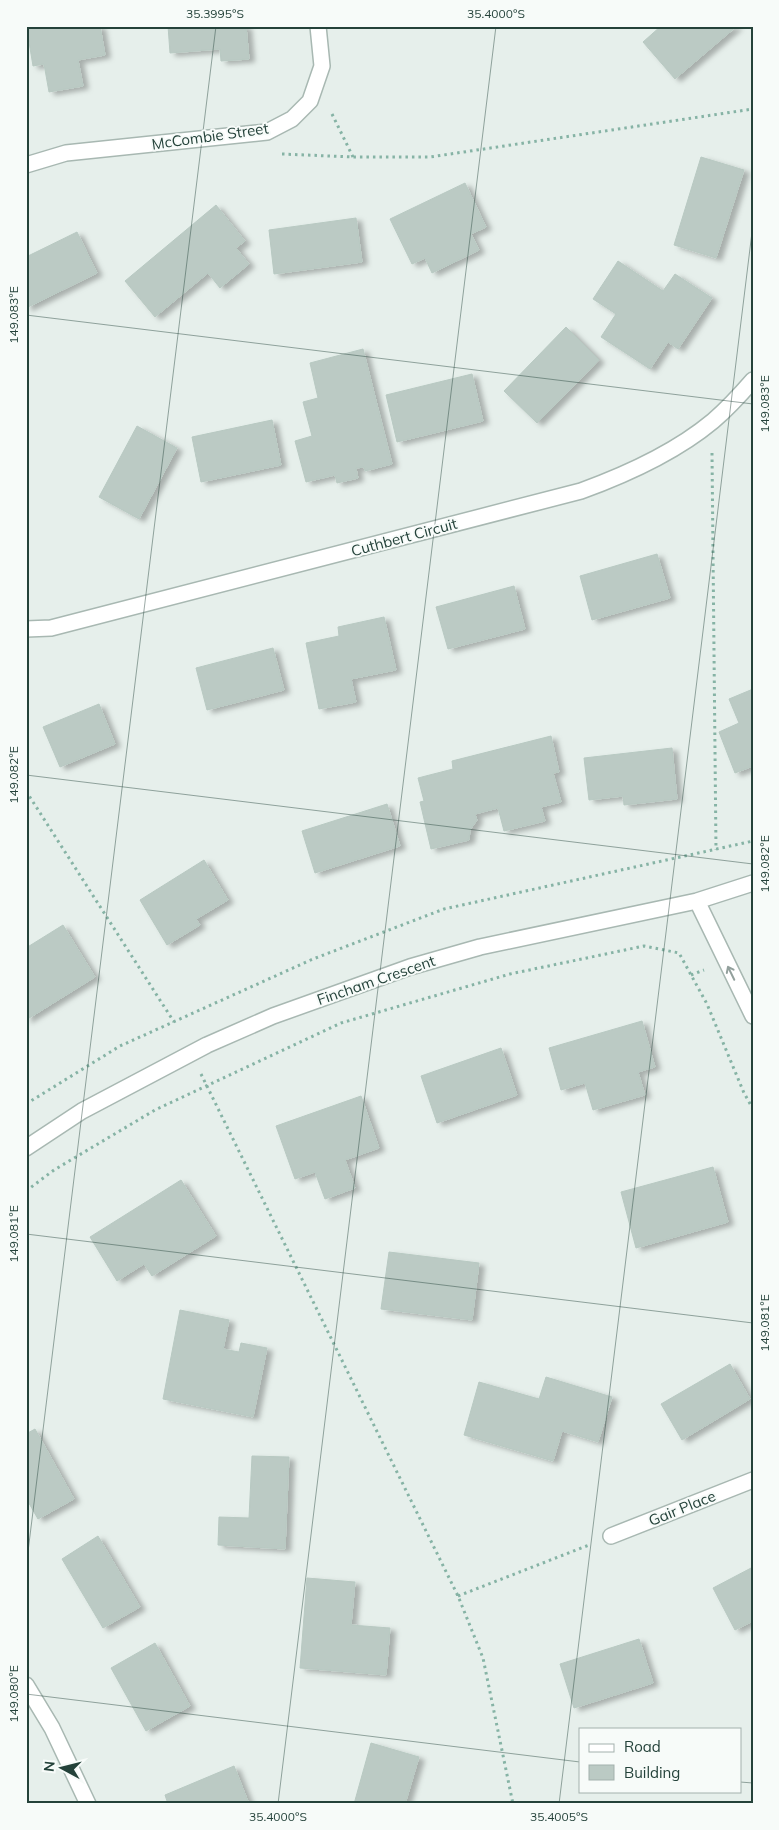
<svg xmlns="http://www.w3.org/2000/svg" width="779" height="1830" font-family="Mulish,sans-serif">
	<style>
		.building { fill: #bbcac4; stroke: #b8c9c2; filter: url(#shadow) }
		.lines { fill: none; stroke-linecap: round; stroke-linejoin: round }
		.minor-casing { stroke: #a8b8b2; stroke-width: 18 }
		.path { stroke: #86b3a5; stroke-width: 3; stroke-dasharray: 2.5 4; stroke-linecap: butt }
		.minor { stroke: #fff; stroke-width: 15 }
		.oneway { stroke: #92a09c }
		.ticks { fill: none; stroke: #24423a; stroke-width: 1; stroke-opacity: 0.45 }
		.labels { text-anchor: middle; dominant-baseline: central; stroke-width: 4; stroke-linejoin: round; paint-order: stroke }
		.street-label { font-size: 15px; fill: #24423a; stroke: #f7fbf9 }
		.neatline { fill: none; stroke: #24423a; stroke-width: 2 }
		.ticks-label { font-size: 12px; text-anchor: middle; fill: #24423a }
	</style>
	<defs>
		<filter id="shadow"><feDropShadow dx="5.5" dy="3" stdDeviation="2.5" flood-color="#0004"/></filter>
	</defs>
	<rect width="100%" height="100%" fill="#e6efeb"/>
	<path class="building" d="M 48,26 L 100,26 L 105,55 L 78,60 L 83,86 L 49,92 L 44,64 L 33,66 L 27,30 Z
		M 168,26 L 246,26 L 249,59 L 221,61 L 220,49 L 170,53 Z
		M 661,26 L 737,26 L 675,79 L 643,42 Z
		M 701,157 L 744,170 L 716,258 L 674,245 Z
		M 465,183 L 486,227 L 471,234 L 479,250 L 432,273 L 425,258 L 412,264 L 390,219 Z
		M 216,205 L 245,241 L 236,248 L 249,264 L 220,288 L 208,273 L 155,317 L 125,281 Z
		M 356,218 L 362,262 L 274,274 L 269,230 Z
		M 77,232 L 97,273 L 26,308 L 26,257 Z
		M 618,261 L 663,291 L 675,274 L 712,298 L 678,349 L 668,342 L 650,369 L 601,337 L 616,314 L 593,299 Z
		M 566,327 L 599,360 L 537,423 L 504,391 Z
		M 363,349 L 392,464 L 365,471 L 364,467 L 356,468 L 358,478 L 337,483 L 335,475 L 306,482 L 295,441 L 312,436 L 303,402 L 318,398 L 310,363 Z
		M 472,374 L 483,421 L 397,442 L 386,395 Z
		M 272,420 L 281,465 L 201,482 L 192,437 Z
		M 137,426 L 177,448 L 139,519 L 99,497 Z
		M 657,554 L 670,598 L 592,620 L 580,576 Z
		M 514,586 L 525,629 L 448,649 L 436,607 Z
		M 384,617 L 396,670 L 351,679 L 356,702 L 319,709 L 306,643 L 339,636 L 338,627 Z
		M 273,648 L 284,690 L 207,710 L 196,668 Z
		M 753,689 L 753,766 L 735,773 L 719,732 L 739,723 L 729,699 Z
		M 99,704 L 115,744 L 60,767 L 43,727 Z
		M 551,736 L 559,772 L 553,773 L 561,802 L 541,807 L 545,821 L 504,831 L 498,808 L 475,814 L 477,820 L 470,830 L 469,840 L 431,849 L 420,802 L 424,801 L 418,778 L 453,769 L 452,761 Z
		M 672,748 L 677,799 L 624,805 L 623,796 L 589,800 L 584,758 Z
		M 387,804 L 400,846 L 315,873 L 302,831 Z
		M 204,860 L 228,900 L 196,919 L 200,925 L 167,945 L 140,900 Z
		M 63,925 L 95,977 L 26,1020 L 26,948 Z
		M 642,1021 L 655,1067 L 638,1072 L 645,1095 L 593,1110 L 585,1083 L 561,1090 L 549,1048 Z
		M 501,1048 L 517,1095 L 437,1123 L 421,1076 Z
		M 361,1096 L 379,1148 L 345,1160 L 355,1188 L 325,1199 L 315,1172 L 295,1179 L 276,1126 Z
		M 713,1167 L 728,1222 L 636,1248 L 621,1192 Z
		M 181,1180 L 216,1236 L 152,1276 L 144,1264 L 117,1281 L 90,1237 Z
		M 389,1252 L 479,1263 L 472,1320 L 381,1309 Z
		M 180,1310 L 229,1320 L 223,1349 L 239,1352 L 241,1343 L 267,1348 L 253,1417 L 163,1399 Z
		M 730,1364 L 750,1399 L 682,1440 L 661,1404 Z
		M 546,1377 L 612,1397 L 598,1442 L 562,1431 L 553,1461 L 464,1435 L 479,1382 L 539,1399 Z
		M 35,1429 L 74,1499 L 38,1519 L 26,1498 L 26,1434 Z
		M 252,1456 L 289,1457 L 285,1549 L 218,1545 L 219,1517 L 249,1518 Z
		M 98,1536 L 140,1607 L 103,1628 L 62,1559 Z
		M 753,1567 L 753,1621 L 735,1630 L 713,1588 Z
		M 307,1578 L 355,1582 L 351,1625 L 390,1628 L 386,1675 L 300,1668 Z
		M 639,1639 L 653,1683 L 574,1708 L 560,1664 Z
		M 155,1643 L 190,1706 L 146,1731 L 111,1668 Z
		M 371,1743 L 419,1757 L 405,1804 L 354,1804 Z
		M 234,1766 L 249,1804 L 168,1804 L 165,1795 Z"/>
	<g class="lines">
		<defs>
			<path id="minor" d="M 26,165 L 66,153 L 267,132 L 292,119 L 310,101 L 322,66 L 318,26
				M 26,629 L 51,628 L 581,491 C 625,475 677,451 713,421 C 727,409 740,395 753,380
				M 697,901 L 753,1016
				M 26,1148 L 82,1111 L 207,1045 L 273,1016 L 410,967 L 480,947 L 697,901 L 753,883
				M 611,1536 L 753,1480
				M 26,1685 L 52,1728 L 88,1804"/>
		</defs>
		<use href="#minor" class="minor-casing"/>
		<path class="path" d="M 332,114 L 353,157
			M 282,154 L 353,157 L 430,157 L 753,109
			M 712,453 L 716,850
			M 26,791 L 174,1022
			M 691,975 L 704,970
			M 201,1074 L 458,1596 L 483,1658 L 513,1804
			M 26,1104 L 120,1046 L 313,959 L 444,909 L 753,841
			M 26,1191 L 54,1170 L 155,1110 L 341,1023 L 510,974 L 644,946 L 679,953 L 707,1004 L 744,1093 L 753,1109
			M 458,1596 L 589,1545"/>
		<use href="#minor" class="minor"/>
	</g>
	<defs><path id="oneway-shaft" d="M-6 0H5M1.5-3L5.5 0L1.5 3" fill="none" stroke-width="1.6" stroke-linecap="round" stroke-linejoin="round" transform="scale(1.25)"/></defs>
	<use class="oneway" href="#oneway-shaft" transform="translate(731 973) rotate(-116)"/>
	<path class="ticks" d="M 26,315 L 753,404M 26,775 L 753,864M 26,1234 L 753,1323M 26,1568 L 216,26M 26,1694 L 580,1762M 740,1782 L 753,1783M 278,1804 L 496,26M 559,1804 L 753,224"/>
	<g class="labels">
		<g class="street-label">
			<text transform="translate(210 136) rotate(-8)">McCombie Street</text>
			<text transform="translate(404 537) rotate(-15)">Cuthbert Circuit</text>
			<text transform="translate(376 980) rotate(-19)">Fincham Crescent</text>
			<text transform="translate(682 1508) rotate(-22)">Gair Place</text>
		</g>
	</g>
	<rect width="779" height="1830" fill="none" stroke="#f7fbf9" stroke-width="55"/>
	<rect x="579" y="1728" width="162" height="65" fill="#f7fbf9" stroke="#a3b1ad"/>
	<rect x="589" y="1744" width="25" height="8" fill="#ffffff" stroke="#a3b1ad"/>
	<text x="624" y="1752" font-size="15" fill="#24423a">Road</text>
	<rect x="589" y="1765" width="25" height="15" fill="#bbcac4" stroke="#a3b1ad"/>
	<text x="624" y="1778" font-size="15" fill="#24423a">Building</text>
	<g transform="translate(62 1768) rotate(277)" stroke="#f7fbf9" stroke-width="4" paint-order="stroke">
	<path d="M0-4L9 19L0 12L-9 19Z" fill="#24423a"/>
	<text y="-8" font-size="14" font-weight="bold" text-anchor="middle" fill="#24423a">N</text>
	</g>
	<rect x="28" y="28" width="724" height="1774" class="neatline"/>
	<g class="ticks-label">
		<text x="215" y="18">35.3995°S</text>
		<text x="496" y="18">35.4000°S</text>
		<text transform="translate(14 315) rotate(-90)" y="4">149.083°E</text>
		<text transform="translate(765 404) rotate(-90)" y="4">149.083°E</text>
		<text transform="translate(14 775) rotate(-90)" y="4">149.082°E</text>
		<text transform="translate(765 864) rotate(-90)" y="4">149.082°E</text>
		<text transform="translate(14 1234) rotate(-90)" y="4">149.081°E</text>
		<text transform="translate(765 1323) rotate(-90)" y="4">149.081°E</text>
		<text transform="translate(14 1694) rotate(-90)" y="4">149.080°E</text>
		<text x="278" y="1821">35.4000°S</text>
		<text x="559" y="1821">35.4005°S</text>
	</g>
</svg>
